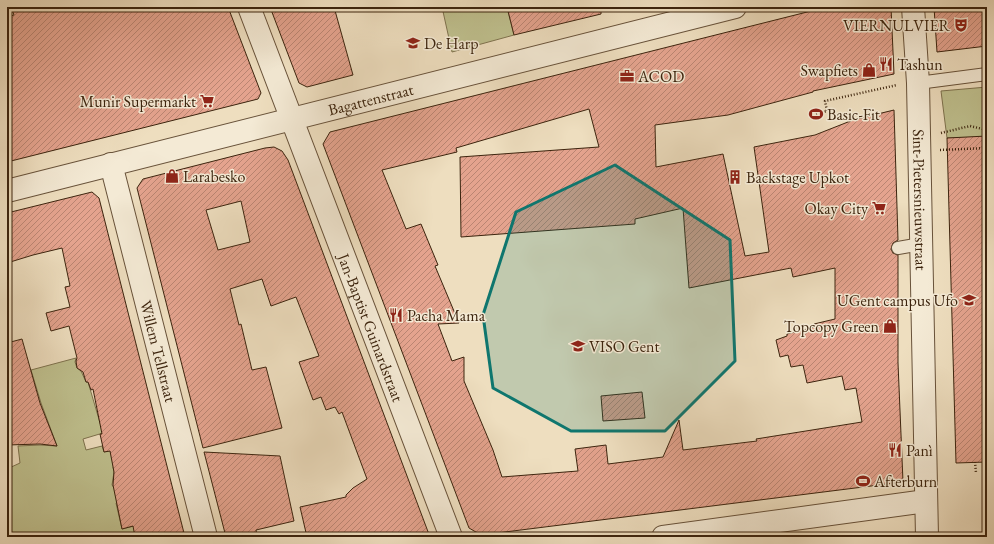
<svg xmlns="http://www.w3.org/2000/svg" width="994" height="544" font-family="'EB Garamond',serif">
	<style>
		.green { fill: #bfc08e; stroke: #7e724e }
		.building { fill: url(#building-hatch); stroke: #3c240e; fill-rule: evenodd }
		.lines { fill: none; stroke-linecap: round; stroke-linejoin: round }
		.lane-casing { stroke: #68523a; stroke-width: 14 }
		.street-casing { stroke: #68523a; stroke-width: 24 }
		.path { stroke: #3c240e; stroke-width: 2.5; stroke-dasharray: 1 2; stroke-linecap: butt }
		.lane { stroke: #f4ead5; stroke-width: 12 }
		.street { stroke: #f4ead5; stroke-width: 22 }
		.marked { fill: #0f766e; fill-opacity: 0.2; stroke: #0f766e; stroke-width: 3; stroke-linejoin: round }
		.labels { text-anchor: middle; dominant-baseline: central; stroke-width: 3; stroke-linejoin: round; paint-order: stroke }
		.poi-label { font-size: 16px; fill: #3c240e; stroke: #f4ead5; text-anchor: start }
		.street-label { font-size: 16px; fill: #3c240e; stroke: #f4ead5 }
	</style>
	<defs>
		<pattern id="building-hatch" width="6" height="6" patternUnits="userSpaceOnUse"><rect width="6" height="6" fill="#e4a38e"/><path d="M-1 1l2-2M0 6l6-6M5 7l2-2" fill="none" stroke="#ba8572"/></pattern>
	</defs>
	<rect width="100%" height="100%" fill="#eedebf"/>
	<filter id="stains"><feTurbulence type="fractalNoise" baseFrequency=".005" numOctaves="4"/><feColorMatrix values="0 0 0 0 .2 0 0 0 0 .09 0 0 0 0 .02 0 0 0 .5 -.17"/></filter>
	<radialGradient id="worn" r=".72"><stop offset=".6" stop-color="#630" stop-opacity="0"/><stop offset="1" stop-color="#630" stop-opacity=".3"/></radialGradient>
	<path class="green" d="M 442,7 L 507,7 L 514,35 L 452,52 Z
		M 987,87 L 987,137 L 947,138 L 941,91 Z
		M 76,358 L 75,362 L 77,368 L 81,371 L 86,382 L 88,382 L 103,433 L 83,439 L 86,450 L 102,446 L 104,452 L 111,450 L 115,467 L 113,467 L 114,472 L 112,485 L 123,501 L 116,503 L 122,529 L 138,525 L 135,537 L 7,537 L 7,469 L 20,463 L 18,446 L 40,445 L 57,446 L 41,403 L 31,370 Z"/>
	<path class="building" d="M 11,7 L 228,7 L 261,93 L 258,99 L 7,162 L 7,17 L 14,15 Z
		M 270,7 L 334,7 L 353,75 L 307,87 L 299,83 Z
		M 507,7 L 601,7 L 601,14 L 514,35 Z
		M 827,7 L 891,7 L 894,74 L 813,91 L 813,92 L 728,115 L 655,125 L 656,167 L 723,154 L 745,256 L 769,252 L 754,147 L 815,135 L 853,120 L 894,110 L 898,240 L 893,243 L 891,249 L 893,253 L 898,255 L 898,363 L 903,482 L 481,535 L 469,528 L 323,144 L 330,132 ZM 589,109 L 599,147 L 460,157 L 461,237 L 635,224 L 635,219 L 683,208 L 689,288 L 791,268 L 793,277 L 835,268 L 835,319 L 814,324 L 815,327 L 787,334 L 787,336 L 776,340 L 780,357 L 788,355 L 791,367 L 803,365 L 807,383 L 842,376 L 845,390 L 856,388 L 862,422 L 756,439 L 757,441 L 683,450 L 679,420 L 663,457 L 608,464 L 606,445 L 575,449 L 578,471 L 502,477 L 493,450 L 464,381 L 464,357 L 452,361 L 438,324 L 459,323 L 435,266 L 438,265 L 421,224 L 406,229 L 382,170 L 457,152 L 456,148 Z
		M 934,7 L 987,7 L 987,46 L 937,52 Z
		M 987,136 L 987,462 L 956,463 L 947,138 Z
		M 274,147 L 282,151 L 288,160 L 430,537 L 307,537 L 300,507 L 346,497 L 346,495 L 353,488 L 367,479 L 342,412 L 339,414 L 335,407 L 326,410 L 321,397 L 313,400 L 299,362 L 319,356 L 296,297 L 271,306 L 262,279 L 230,289 L 239,325 L 241,324 L 252,370 L 266,367 L 282,428 L 203,448 L 137,188 L 143,179 L 265,148 ZM 241,201 L 250,242 L 218,250 L 206,210 Z
		M 92,192 L 99,198 L 185,537 L 135,537 L 133,526 L 122,529 L 113,485 L 114,472 L 110,451 L 104,452 L 100,434 L 102,434 L 93,389 L 91,390 L 88,382 L 86,382 L 83,372 L 77,368 L 76,361 L 77,358 L 69,326 L 51,331 L 46,313 L 70,307 L 65,287 L 70,286 L 62,248 L 33,255 L 7,263 L 7,213 Z
		M 22,339 L 40,403 L 57,446 L 40,444 L 7,445 L 7,343 Z
		M 642,392 L 645,418 L 603,421 L 601,396 Z
		M 204,452 L 280,456 L 294,521 L 256,530 L 257,537 L 226,537 Z"/>
	<g class="lines">
		<defs>
			<path id="lane" d="M 918,83 L 987,74
				M 898,248 L 921,244"/>
			<g id="street">
				<path id="s1" d="M 249,7 L 451,537"/>
				<path id="s2" d="M 913,7 L 918,83 L 927,537"/>
				<path id="s3" d="M 111,164 L 206,537"/>
				<path id="s4" d="M 7,191 L 735,7"/>
				<path d="M 663,537 L 926,501"/>
			</g>
		</defs>
		<use href="#lane" class="lane-casing"/>
		<use href="#street" class="street-casing"/>
		<path class="path" d="M 816,114 L 827,111 L 825,101 L 897,85
			M 941,133 L 970,126 L 987,130
			M 940,150 L 987,148
			M 975,462 L 976,473"/>
		<use href="#lane" class="lane"/>
		<use href="#street" class="street"/>
	</g>
	<path class="marked" d="M 615,165 L 730,240 L 735,361 L 665,431 L 571,431 L 493,388 L 483,315 L 516,212 Z"/>
	<defs>
		<symbol id="theatre-bare" viewBox="-9 -9 18 18"><path d="M-5-5.5Q0-4 5-5.5V0Q5 5 0 6Q-5 5-5 0ZM-3.3-2.5H-1v1.5H-3.3ZM1-2.5H3.3v1.5H1ZM-2.8 1Q0 5.5 2.8 1Z" fill="#8f2418" stroke="#f4ead5" stroke-width="2.5" paint-order="stroke"/></symbol>
		<symbol id="school-bare" viewBox="-9 -9 18 18"><path d="M0-5L7-2L0 1L-7-2ZM-4 1L0 2.5L4 1V4Q0 6-4 4Z" fill="#8f2418" stroke="#f4ead5" stroke-width="2.5" paint-order="stroke"/></symbol>
		<symbol id="restaurant-bare" viewBox="-9 -9 18 18"><path d="M-5-6h1v4h1v-4h1v4h1v-4h1v5L-1.5 .5V6h-2V.5L-5-1ZM5-6V6H3V1.5H1.5Q1.5-4 5-6Z" fill="#8f2418" stroke="#f4ead5" stroke-width="2.5" paint-order="stroke"/></symbol>
		<symbol id="shop-bare" viewBox="-9 -9 18 18"><path d="M-5-2.5h2.3a2.7 3.5 0 0 1 5.4 0H5L5.5 6h-11ZM-1.5-2.5h3a1.5 2.3 0 0 0-3 0Z" fill="#8f2418" stroke="#f4ead5" stroke-width="2.5" paint-order="stroke"/></symbol>
		<symbol id="office-bare" viewBox="-9 -9 18 18"><path d="M-6-3h4V-5.5h4V-3h4V5H-6ZM-1-4.5V-3h2v-1.5ZM-6 0V1H6V0Z" fill="#8f2418" stroke="#f4ead5" stroke-width="2.5" paint-order="stroke"/></symbol>
		<symbol id="supermarket-bare" viewBox="-9 -9 18 18"><path d="M-6-5.5h2.5l.6 2H6L4.5 2H-2.5L-4.4-4H-6ZM-1.5 3.2a1.3 1.3 0 1 0 .1 0ZM3 3.2a1.3 1.3 0 1 0 .1 0Z" fill="#8f2418" stroke="#f4ead5" stroke-width="2.5" paint-order="stroke"/></symbol>
		<symbol id="stadium-bare" viewBox="-9 -9 18 18"><path d="M0-5a6.5 5 0 1 0 0 10a6.5 5 0 1 0 0-10ZM-3.5-1.8h7v3.6h-7Z" fill="#8f2418" stroke="#f4ead5" stroke-width="2.5" paint-order="stroke"/></symbol>
		<symbol id="building-bare" viewBox="-9 -9 18 18"><path d="M-4-6H4V6H1V3H-1V6H-4ZM-2.5-4.3h1.7v1.8h-1.7ZM.8-4.3h1.7v1.8H.8ZM-2.5-1h1.7V.8h-1.7ZM.8-1h1.7V.8H.8Z" fill="#8f2418" stroke="#f4ead5" stroke-width="2.5" paint-order="stroke"/></symbol>
		<symbol id="university-bare" viewBox="-9 -9 18 18"><path d="M0-5L7-2L0 1L-7-2ZM-4 1L0 2.5L4 1V4Q0 6-4 4Z" fill="#8f2418" stroke="#f4ead5" stroke-width="2.5" paint-order="stroke"/></symbol>
	</defs>
	<g fill-rule="evenodd">
		<use href="#theatre-bare" x="951" y="15" width="20" height="20"/>
		<use href="#school-bare" x="403" y="33" width="20" height="20"/>
		<use href="#restaurant-bare" x="876" y="54" width="20" height="20"/>
		<use href="#shop-bare" x="859" y="60" width="20" height="20"/>
		<use href="#office-bare" x="617" y="66" width="20" height="20"/>
		<use href="#supermarket-bare" x="197" y="91" width="20" height="20"/>
		<use href="#stadium-bare" x="806" y="104" width="20" height="20"/>
		<use href="#shop-bare" x="162" y="166" width="20" height="20"/>
		<use href="#building-bare" x="725" y="167" width="20" height="20"/>
		<use href="#supermarket-bare" x="869" y="198" width="20" height="20"/>
		<use href="#university-bare" x="959" y="290" width="20" height="20"/>
		<use href="#restaurant-bare" x="386" y="305" width="20" height="20"/>
		<use href="#shop-bare" x="880" y="316" width="20" height="20"/>
		<use href="#school-bare" x="568" y="336" width="20" height="20"/>
		<use href="#restaurant-bare" x="885" y="440" width="20" height="20"/>
		<use href="#stadium-bare" x="853" y="471" width="20" height="20"/>
	</g>
	<g class="labels">
		<g class="poi-label">
			<text x="950" y="25" text-anchor="end">VIERNULVIER</text>
			<text x="424" y="43">De Harp</text>
			<text x="897" y="64">Tashun</text>
			<text x="858" y="70" text-anchor="end">Swapfiets</text>
			<text x="638" y="76">ACOD</text>
			<text x="196" y="101" text-anchor="end">Munir Supermarkt</text>
			<text x="827" y="114">Basic-Fit</text>
			<text x="183" y="176">Larabesko</text>
			<text x="746" y="177">Backstage Upkot</text>
			<text x="868" y="208" text-anchor="end">Okay City</text>
			<text x="958" y="300" text-anchor="end">UGent campus Ufo</text>
			<text x="407" y="315">Pacha Mama</text>
			<text x="879" y="326" text-anchor="end">Topcopy Green</text>
			<text x="589" y="346">VISO Gent</text>
			<text x="906" y="450">Panì</text>
			<text x="874" y="481">Afterburn</text>
		</g>
		<g class="street-label">
			<text stroke="none"><textPath href="#s4" startOffset="375">Bagattenstraat</textPath></text>
			<text stroke="none"><textPath href="#s2" startOffset="193">Sint-Pietersnieuwstraat</textPath></text>
			<text stroke="none"><textPath href="#s1" startOffset="343">Jan-Baptist Guinardstraat</textPath></text>
			<text stroke="none"><textPath href="#s3" startOffset="193">Willem Tellstraat</textPath></text>
		</g>
	</g>
	<rect width="994" height="544" fill="none" stroke="#eedebf" stroke-width="24"/>
	<rect x="8" y="8" width="978" height="528" fill="none" stroke="#3c240e" stroke-width="2"/>
	<rect x="12" y="12" width="970" height="520" fill="none" stroke="#3c240e"/>
	<rect width="100%" height="100%" filter="url(#stains)"/>
	<rect width="100%" height="100%" fill="url(#worn)"/>
</svg>
